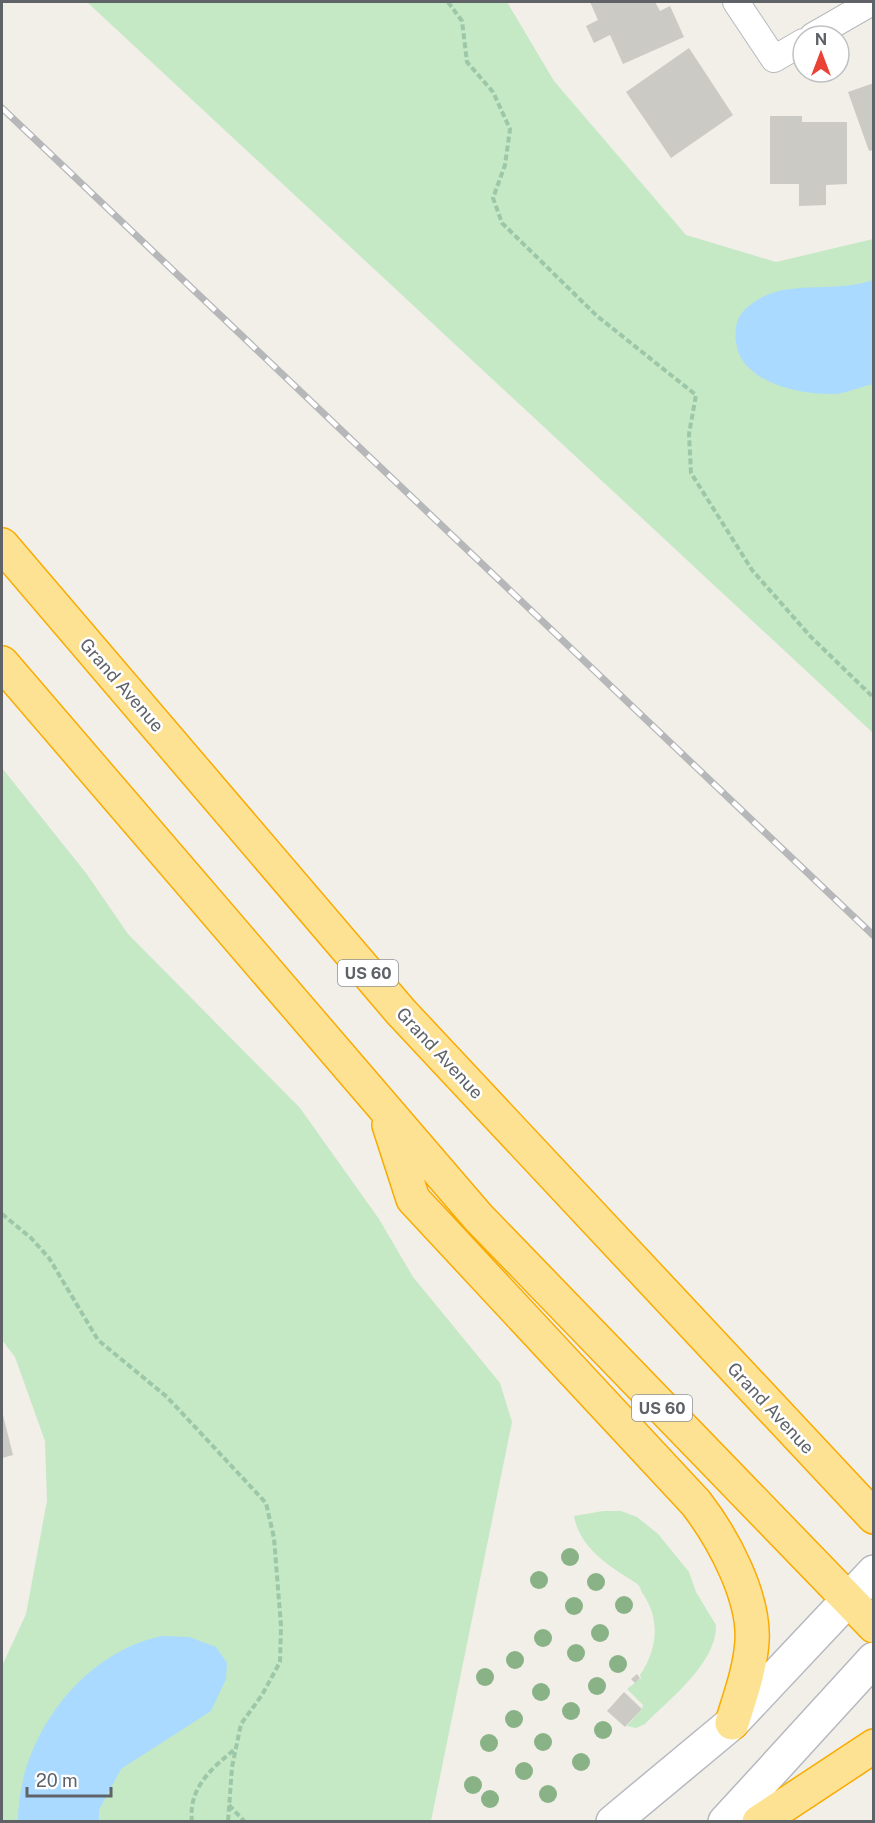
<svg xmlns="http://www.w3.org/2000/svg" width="875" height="1823" font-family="'Public Sans',sans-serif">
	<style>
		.green { fill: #c5e8c5 }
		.water { fill: #aadaff }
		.building { fill: #cccac5 }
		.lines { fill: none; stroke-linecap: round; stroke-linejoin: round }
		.street-casing { stroke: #b5b8bc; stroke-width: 28 }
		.secondary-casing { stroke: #b6babf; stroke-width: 36 }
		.highway-casing { stroke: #f9ab00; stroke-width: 36 }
		.path { stroke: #9cc7a9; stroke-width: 4; stroke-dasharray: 6 3; stroke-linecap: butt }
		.street { stroke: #fff; stroke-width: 26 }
		.secondary { stroke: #fff; stroke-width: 33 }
		.highway { stroke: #fde293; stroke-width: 33 }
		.rail-casing { stroke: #b6b7b8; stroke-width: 7 }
		.rail { stroke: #fff; stroke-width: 4.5; stroke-dasharray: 14; stroke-linecap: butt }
		.tree { fill: #89b387 }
		.labels { text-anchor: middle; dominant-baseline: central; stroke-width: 5; stroke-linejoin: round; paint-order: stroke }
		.shield { fill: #fff; stroke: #8f9295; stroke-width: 1.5 }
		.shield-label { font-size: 16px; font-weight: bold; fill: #5f6368 }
		.street-label { font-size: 18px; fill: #5f6368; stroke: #fff }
	</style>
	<rect width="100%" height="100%" fill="#f1efe8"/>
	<path class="green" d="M 87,2 L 507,2 L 554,81 L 686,235 L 776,262 L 873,239 L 873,733 Z
		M 2,768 L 86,873 L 128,934 L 300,1108 L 379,1219 L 413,1277 L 500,1383 L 512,1422 L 431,1821 L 2,1821 L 2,1666 L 26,1614 L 47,1501 L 45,1441 L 15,1357 L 2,1340 Z
		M 603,1511 L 621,1511 L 637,1517 L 658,1534 L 689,1572 L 696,1592 L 716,1625 C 717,1663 669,1699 645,1724 L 636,1728 L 627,1726 L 642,1709 L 643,1705 L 627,1689 L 641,1678 L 640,1675 C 657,1650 661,1620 643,1594 C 640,1590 641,1586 636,1583 C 613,1568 580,1550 574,1516 Z"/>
	<path class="water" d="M 873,280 L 873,384 C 859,387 843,395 829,394 C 796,394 740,381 736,342 C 734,324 738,313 753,303 C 786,278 835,294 873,280 Z
		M 162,1636 L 189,1637 L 216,1647 L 227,1663 L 226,1679 L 211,1711 L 121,1769 L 99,1810 L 99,1821 L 18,1821 C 18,1740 80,1653 162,1636 Z"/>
	<path class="building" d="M 590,2 L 655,2 L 660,11 L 670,6 L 684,37 L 623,64 L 610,35 L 594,43 L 586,26 L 598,20 Z
		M 689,48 L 733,115 L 671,158 L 626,92 Z
		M 874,83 L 874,150 L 869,151 L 848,92 Z
		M 770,116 L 802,116 L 802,122 L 847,122 L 847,184 L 826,185 L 826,205 L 799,206 L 799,184 L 770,184 Z
		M 2,1411 L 13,1455 L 2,1458 Z
		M 637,1674 L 640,1678 L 635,1683 L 631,1679 Z
		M 624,1692 L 642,1709 L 625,1727 L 607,1711 Z"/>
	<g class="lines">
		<defs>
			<path id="street" d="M 736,2 L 774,59 L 803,42
				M 813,36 L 872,2"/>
			<path id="secondary" d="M 613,1822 L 732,1723 L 874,1572
				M 725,1822 L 874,1659"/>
			<path id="highway" d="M 2,545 L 401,1012 L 874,1517
				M 2,663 L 478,1217 L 874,1626
				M 389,1125 L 413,1199 L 696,1503 C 723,1538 755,1597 752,1642 C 750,1670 740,1697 732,1723
				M 759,1822 L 874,1746"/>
		</defs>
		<use href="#street" class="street-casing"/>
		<use href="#secondary" class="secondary-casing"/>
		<use href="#highway" class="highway-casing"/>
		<path class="path" d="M 448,2 L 462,21 L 467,62 L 493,92 L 510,129 L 505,165 L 493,198 L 502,223 L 597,316 L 696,395 L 689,434 L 691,473 L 752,570 L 810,636 L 874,698
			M 2,1214 L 31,1238 L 49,1258 L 98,1340 L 167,1397 L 266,1503 L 274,1538 L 281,1626 L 280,1662 L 262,1695 L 241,1724 L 232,1767 L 228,1822
			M 229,1805 L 245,1822
			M 192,1822 C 188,1788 211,1769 235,1749"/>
		<use href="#street" class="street"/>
		<use href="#secondary" class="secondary"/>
		<use href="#highway" class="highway"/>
		<defs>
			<path id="rail" d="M 2,108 L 874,936"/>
		</defs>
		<use href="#rail" class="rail-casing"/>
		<use href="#rail" class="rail"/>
	</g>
	<g class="tree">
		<circle cx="570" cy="1557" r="9"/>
		<circle cx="539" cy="1580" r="9"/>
		<circle cx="596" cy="1582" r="9"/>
		<circle cx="624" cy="1605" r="9"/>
		<circle cx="574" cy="1606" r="9"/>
		<circle cx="600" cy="1633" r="9"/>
		<circle cx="543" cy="1638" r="9"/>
		<circle cx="576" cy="1653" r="9"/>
		<circle cx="515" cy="1660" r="9"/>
		<circle cx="618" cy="1664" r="9"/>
		<circle cx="485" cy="1677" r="9"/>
		<circle cx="597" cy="1686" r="9"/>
		<circle cx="541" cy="1692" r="9"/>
		<circle cx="571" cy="1711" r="9"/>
		<circle cx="514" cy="1719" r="9"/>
		<circle cx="603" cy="1730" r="9"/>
		<circle cx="543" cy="1742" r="9"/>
		<circle cx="489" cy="1743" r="9"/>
		<circle cx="581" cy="1762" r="9"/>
		<circle cx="524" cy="1771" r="9"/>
		<circle cx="473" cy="1785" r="9"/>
		<circle cx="548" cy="1794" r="9"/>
		<circle cx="490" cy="1799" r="9"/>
	</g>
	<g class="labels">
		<g class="shield">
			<rect x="338" y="960" width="60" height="26" rx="4.5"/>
			<rect x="632" y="1395" width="60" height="26" rx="4.5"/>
		</g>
		<g class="shield-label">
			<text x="368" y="973">US 60</text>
			<text x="662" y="1408">US 60</text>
		</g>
		<g class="street-label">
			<text transform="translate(122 685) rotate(49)">Grand Avenue</text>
			<text transform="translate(440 1053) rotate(47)">Grand Avenue</text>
			<text transform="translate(771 1408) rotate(47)">Grand Avenue</text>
		</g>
	</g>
	<rect width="875" height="1823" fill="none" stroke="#5f6368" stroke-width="6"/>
	<g transform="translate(821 54)"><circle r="28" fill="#ffffff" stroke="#bfc1c3" stroke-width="1.5"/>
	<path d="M0-4.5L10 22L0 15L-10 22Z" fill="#ea4335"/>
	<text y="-9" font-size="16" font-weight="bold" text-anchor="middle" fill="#5f6368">N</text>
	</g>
	<path d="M27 1787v9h84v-9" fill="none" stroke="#5f6368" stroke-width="3"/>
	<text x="36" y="1787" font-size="18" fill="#5f6368" stroke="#ffffff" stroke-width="4.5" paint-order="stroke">20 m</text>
</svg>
